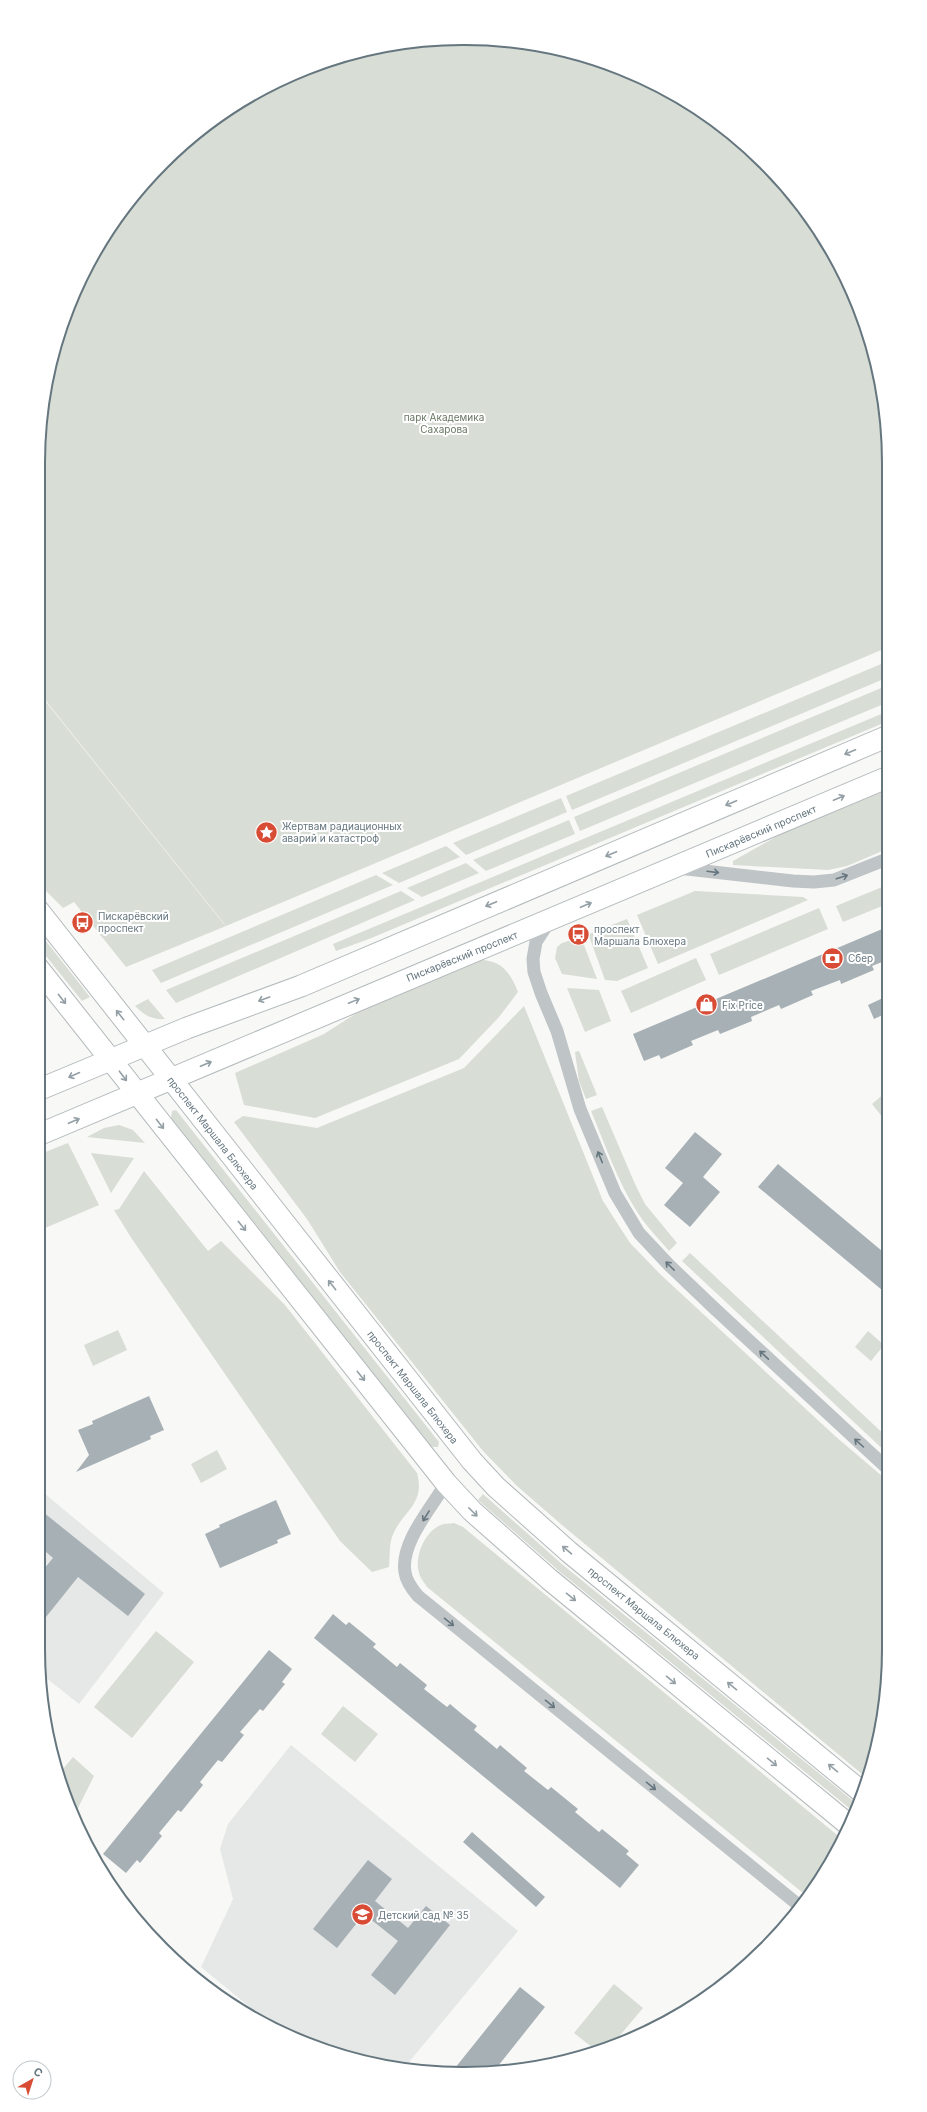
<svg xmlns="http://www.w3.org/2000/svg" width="927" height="2112" font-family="Inter,sans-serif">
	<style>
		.built { fill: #e6e8e7 }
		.green { fill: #d8ddd5 }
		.building { fill: #a7b0b5 }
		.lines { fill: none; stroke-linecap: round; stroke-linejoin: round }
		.primary-casing { stroke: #b3b9bc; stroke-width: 23 }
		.street { stroke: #bfc4c7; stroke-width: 13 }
		.primary { stroke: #fff; stroke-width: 21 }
		.oneway { stroke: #939fa5 }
		.oneway2 { stroke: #65767f }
		.labels { text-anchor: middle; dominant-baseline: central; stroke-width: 4; stroke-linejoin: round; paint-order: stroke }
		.park-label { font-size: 10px; fill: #697763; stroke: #fff }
		.poi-label { font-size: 10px; fill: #65767f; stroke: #fff; text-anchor: start }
		.street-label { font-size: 10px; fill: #65767f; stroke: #fff }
		.rim { fill: none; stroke: #65767f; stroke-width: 2 }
	</style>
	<rect width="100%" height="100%" fill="#f8f8f6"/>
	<path class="built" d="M 38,1488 L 164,1593 L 79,1704 L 40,1673 L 38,1648 Z
		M 291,1745 L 518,1931 L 404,2068 L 381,2066 L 327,2051 L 275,2028 L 201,1967 L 233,1899 L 220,1849 L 228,1824 Z"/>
	<path class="green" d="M 436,39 L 519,42 L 600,61 L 700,110 L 784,183 L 845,276 L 866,327 L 885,408 L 886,648 L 226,926 L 38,691 L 38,463 L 46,381 L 61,327 L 95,251 L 144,183 L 205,126 L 276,82 L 354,52 Z
		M 886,662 L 886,678 L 572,810 L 566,796 Z
		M 886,686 L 886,703 L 580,831 L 574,817 Z
		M 38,692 L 223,923 L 226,926 L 126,967 L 74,902 L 63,908 L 38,883 Z
		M 886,712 L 886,722 L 369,939 L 336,951 L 333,944 Z
		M 886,788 L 887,849 L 847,866 L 828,870 L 733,865 L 733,861 L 788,830 Z
		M 561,798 L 567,812 L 466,855 L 453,843 Z
		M 569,820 L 575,834 L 486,871 L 473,860 Z
		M 446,846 L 460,857 L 399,883 L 382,873 Z
		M 466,863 L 479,873 L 422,897 L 407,888 Z
		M 376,875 L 393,885 L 161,983 L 152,970 Z
		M 887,885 L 887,904 L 843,922 L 836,906 Z
		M 401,891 L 415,900 L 176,1003 L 166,990 Z
		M 695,891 L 803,897 L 808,900 L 658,964 L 637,915 Z
		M 819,908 L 828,929 L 719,975 L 710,954 Z
		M 627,919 L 648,968 L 617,981 L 605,980 L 589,936 L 591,933 Z
		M 38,931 L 90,997 L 82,1001 L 38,946 Z
		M 581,937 L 597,979 L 562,974 L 555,958 L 557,947 L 562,943 Z
		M 696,958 L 706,980 L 631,1013 L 621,991 Z
		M 480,960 C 502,960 511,974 518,992 L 499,1017 L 459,1059 L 315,1118 L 244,1105 L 235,1073 L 324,1034 L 363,1009 Z
		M 567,988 L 599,990 L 611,1021 L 585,1032 Z
		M 148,999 L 165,1019 C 152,1020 144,1015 135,1006 Z
		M 524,1006 L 603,1201 L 630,1243 L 661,1275 L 835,1436 L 889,1482 L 889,1649 L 881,1731 L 868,1779 L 562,1525 L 517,1486 L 483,1451 L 340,1272 L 307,1219 L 234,1122 L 243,1116 L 317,1128 L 464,1068 Z
		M 579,1051 L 597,1095 L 586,1099 L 579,1081 L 575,1052 Z
		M 887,1091 L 887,1123 L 872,1104 Z
		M 602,1107 L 635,1184 L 645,1204 L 677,1243 L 669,1251 C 658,1238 645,1225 636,1210 C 617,1180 605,1144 591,1111 Z
		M 176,1110 L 439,1442 L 438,1447 L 432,1447 L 171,1118 L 172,1111 Z
		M 119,1125 L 133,1130 L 145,1143 L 87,1137 L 104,1128 Z
		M 68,1143 L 99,1205 L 38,1231 L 38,1155 Z
		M 91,1153 L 134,1158 L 111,1193 Z
		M 144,1171 L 208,1251 L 221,1241 L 285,1305 L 417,1473 C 426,1505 401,1512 392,1537 C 389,1546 390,1557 389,1567 L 372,1572 L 340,1541 L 132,1239 L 114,1210 L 119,1209 Z
		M 690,1253 L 888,1438 L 888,1454 L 682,1261 Z
		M 118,1330 L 127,1350 L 93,1366 L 84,1345 Z
		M 868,1331 L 884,1345 L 871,1361 L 855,1347 Z
		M 217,1450 L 227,1469 L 201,1483 L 191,1464 Z
		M 483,1494 L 563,1565 L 858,1805 L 854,1812 L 559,1571 L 478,1500 Z
		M 454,1523 L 463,1527 L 842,1839 L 832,1861 L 808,1897 L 427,1587 C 425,1583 420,1578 419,1573 C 414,1557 425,1531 441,1525 C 444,1523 450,1524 454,1523 Z
		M 156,1631 L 194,1662 L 132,1738 L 94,1707 Z
		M 343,1706 L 378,1734 L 355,1762 L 321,1734 Z
		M 73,1757 L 94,1776 L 74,1816 L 58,1775 Z
		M 614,1984 L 643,2008 L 611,2046 L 598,2052 L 574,2033 Z"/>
	<path class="building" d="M 887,927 L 887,960 L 872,966 L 874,970 L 841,984 L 840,980 L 811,991 L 813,995 L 781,1009 L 779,1005 L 751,1017 L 752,1021 L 720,1034 L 718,1030 L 691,1041 L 693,1045 L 661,1059 L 659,1055 L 644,1061 L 633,1034 Z
		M 883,998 L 887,1006 L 887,1013 L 874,1019 L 868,1005 Z
		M 695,1132 L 722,1154 L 703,1177 L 720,1192 L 690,1227 L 664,1205 L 683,1183 L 665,1168 Z
		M 778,1164 L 888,1256 L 888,1295 L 758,1187 Z
		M 149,1396 L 164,1430 L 150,1436 L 151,1439 L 76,1472 L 89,1455 L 78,1430 L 93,1424 L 92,1421 Z
		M 276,1500 L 291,1534 L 277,1540 L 278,1543 L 220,1568 L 205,1534 L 220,1527 L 219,1525 Z
		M 38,1508 L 145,1594 L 128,1616 L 78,1577 L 38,1627 L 38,1576 L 53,1558 L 38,1545 Z
		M 333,1614 L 346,1625 L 349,1622 L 376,1644 L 373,1647 L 397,1667 L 400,1663 L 427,1685 L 424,1689 L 447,1707 L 450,1704 L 463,1715 L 477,1726 L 474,1730 L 497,1749 L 500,1745 L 527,1768 L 524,1771 L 548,1790 L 551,1787 L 578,1809 L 575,1812 L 599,1832 L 602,1829 L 629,1851 L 626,1854 L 639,1865 L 620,1888 L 314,1638 Z
		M 269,1650 L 292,1669 L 282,1682 L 285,1684 L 263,1711 L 260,1709 L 240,1732 L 244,1735 L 222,1762 L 218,1760 L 200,1782 L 203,1785 L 181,1812 L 178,1810 L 159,1833 L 162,1836 L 140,1863 L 137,1860 L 126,1873 L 103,1854 Z
		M 472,1832 L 545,1897 L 536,1907 L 463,1842 Z
		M 368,1860 L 392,1879 L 375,1901 L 408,1928 L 426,1906 L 450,1925 L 395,1995 L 371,1975 L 398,1941 L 364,1914 L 337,1948 L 313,1929 Z
		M 520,1987 L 545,2007 L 494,2071 L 463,2074 L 451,2073 Z"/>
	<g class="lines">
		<defs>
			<path id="primary" d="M 38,910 L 472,1461 L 496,1487 L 569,1552 L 863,1793
				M 38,968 L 446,1483 L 472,1511 L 549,1579 L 849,1825
				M 38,1090 L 187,1028 L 301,986 L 886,737
				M 38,1135 L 886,778"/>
		</defs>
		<use href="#primary" class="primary-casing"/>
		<path class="street" d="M 678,868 L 793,881 L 814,882 L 834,880 L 887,859
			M 549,922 L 536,942 L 533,959 L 534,972 L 541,993 L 557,1031 L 580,1109 L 615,1193 L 639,1233 L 669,1265 L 714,1308 L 888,1469
			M 446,1483 C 432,1507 400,1543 405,1572 C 406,1581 412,1589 418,1596 L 801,1907"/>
		<use href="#primary" class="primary"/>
	</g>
	<defs><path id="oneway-shaft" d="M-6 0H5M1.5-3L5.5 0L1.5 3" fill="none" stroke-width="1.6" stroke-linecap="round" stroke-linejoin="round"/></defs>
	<g class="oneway">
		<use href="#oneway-shaft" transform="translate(850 752) rotate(157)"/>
		<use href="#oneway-shaft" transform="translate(839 798) rotate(-23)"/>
		<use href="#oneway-shaft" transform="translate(731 803) rotate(157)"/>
		<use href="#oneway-shaft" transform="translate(611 854) rotate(157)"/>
		<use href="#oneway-shaft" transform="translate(491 904) rotate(157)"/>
		<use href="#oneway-shaft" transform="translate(586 905) rotate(-23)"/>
		<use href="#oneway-shaft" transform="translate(62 999) rotate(52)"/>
		<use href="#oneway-shaft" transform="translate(264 999) rotate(160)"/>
		<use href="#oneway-shaft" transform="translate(354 1001) rotate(-22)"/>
		<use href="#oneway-shaft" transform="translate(120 1015) rotate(-128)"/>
		<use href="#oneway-shaft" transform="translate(206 1064) rotate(-23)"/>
		<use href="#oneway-shaft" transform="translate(74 1075) rotate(156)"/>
		<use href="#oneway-shaft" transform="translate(123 1076) rotate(53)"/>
		<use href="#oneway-shaft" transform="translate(74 1121) rotate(-23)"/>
		<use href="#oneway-shaft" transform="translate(160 1124) rotate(52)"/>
		<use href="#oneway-shaft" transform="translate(242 1226) rotate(51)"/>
		<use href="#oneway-shaft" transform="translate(332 1285) rotate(-128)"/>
		<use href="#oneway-shaft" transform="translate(361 1376) rotate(51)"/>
		<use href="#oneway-shaft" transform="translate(473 1512) rotate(45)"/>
		<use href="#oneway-shaft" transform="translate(567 1550) rotate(-140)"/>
		<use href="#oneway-shaft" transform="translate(571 1597) rotate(39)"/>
		<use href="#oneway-shaft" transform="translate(671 1680) rotate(39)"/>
		<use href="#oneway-shaft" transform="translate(732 1686) rotate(-141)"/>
		<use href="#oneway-shaft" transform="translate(772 1762) rotate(39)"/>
		<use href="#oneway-shaft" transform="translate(833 1768) rotate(-141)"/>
	</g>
	<g class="oneway2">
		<use href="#oneway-shaft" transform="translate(713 872) rotate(7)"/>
		<use href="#oneway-shaft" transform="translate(842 877) rotate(-18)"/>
		<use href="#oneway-shaft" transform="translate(600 1157) rotate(-112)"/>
		<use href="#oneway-shaft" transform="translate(670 1266) rotate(-135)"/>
		<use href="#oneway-shaft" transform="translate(764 1355) rotate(-137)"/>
		<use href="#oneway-shaft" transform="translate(859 1443) rotate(-138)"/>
		<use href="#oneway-shaft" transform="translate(426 1516) rotate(122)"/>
		<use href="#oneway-shaft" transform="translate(449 1622) rotate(39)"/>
		<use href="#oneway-shaft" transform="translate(550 1704) rotate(39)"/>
		<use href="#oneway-shaft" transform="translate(651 1786) rotate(39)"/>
	</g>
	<defs>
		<symbol id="sight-disc" viewBox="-11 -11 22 22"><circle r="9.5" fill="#d84b35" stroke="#fff"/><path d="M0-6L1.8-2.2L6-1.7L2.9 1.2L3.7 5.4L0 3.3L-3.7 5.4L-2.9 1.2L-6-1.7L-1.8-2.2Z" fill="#fff"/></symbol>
		<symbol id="bus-disc" viewBox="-11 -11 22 22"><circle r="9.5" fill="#d84b35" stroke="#fff"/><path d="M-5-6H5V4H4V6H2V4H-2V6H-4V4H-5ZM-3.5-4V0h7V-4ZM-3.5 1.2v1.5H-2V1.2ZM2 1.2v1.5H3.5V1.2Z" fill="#fff"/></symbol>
		<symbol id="bank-disc" viewBox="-11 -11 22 22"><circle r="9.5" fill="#d84b35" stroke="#fff"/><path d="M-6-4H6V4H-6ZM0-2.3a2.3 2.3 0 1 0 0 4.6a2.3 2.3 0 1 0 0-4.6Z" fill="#fff"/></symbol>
		<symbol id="shop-disc" viewBox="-11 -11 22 22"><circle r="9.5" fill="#d84b35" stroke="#fff"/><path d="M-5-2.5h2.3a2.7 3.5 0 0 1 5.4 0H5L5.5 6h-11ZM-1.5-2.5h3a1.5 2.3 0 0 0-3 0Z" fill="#fff"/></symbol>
		<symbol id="school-disc" viewBox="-11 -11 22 22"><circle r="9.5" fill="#d84b35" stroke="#fff"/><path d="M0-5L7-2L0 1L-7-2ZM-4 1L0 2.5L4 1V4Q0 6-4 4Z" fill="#fff"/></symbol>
	</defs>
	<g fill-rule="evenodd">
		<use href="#sight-disc" x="254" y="820" width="25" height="25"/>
		<use href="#bus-disc" x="70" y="910" width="25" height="25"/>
		<use href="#bus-disc" x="566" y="922" width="25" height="25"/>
		<use href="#bank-disc" x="820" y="946" width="25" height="25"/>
		<use href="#shop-disc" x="694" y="992" width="25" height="25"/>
		<use href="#school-disc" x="350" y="1902" width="25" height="25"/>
	</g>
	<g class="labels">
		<g class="park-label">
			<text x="444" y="417">парк Академика<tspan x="444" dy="12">Сахарова</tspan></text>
		</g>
		<g class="poi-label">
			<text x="282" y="826">Жертвам радиационных<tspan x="282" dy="12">аварий и катастроф</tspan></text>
			<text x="98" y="916">Пискарёвский<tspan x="98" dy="12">проспект</tspan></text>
			<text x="594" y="929">проспект<tspan x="594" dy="12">Маршала Блюхера</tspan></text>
			<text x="848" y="958">Сбер</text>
			<text x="722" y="1005">Fix Price</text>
			<text x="378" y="1915">Детский сад № 35</text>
		</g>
		<g class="street-label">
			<text transform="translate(761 831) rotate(-23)">Пискарёвский проспект</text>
			<text transform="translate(462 956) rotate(-22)">Пискарёвский проспект</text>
			<text transform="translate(213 1133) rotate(52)">проспект Маршала Блюхера</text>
			<text transform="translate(413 1387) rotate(52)">проспект Маршала Блюхера</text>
			<text transform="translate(644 1613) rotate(39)">проспект Маршала Блюхера</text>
		</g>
	</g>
	<path d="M0 0H927V2112H0ZM463 45H464A418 418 0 0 1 882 463V1649A418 418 0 0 1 464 2067H463A418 418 0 0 1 45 1649V463A418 418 0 0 1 463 45Z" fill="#fff" fill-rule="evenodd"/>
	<path class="rim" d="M463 45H464A418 418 0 0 1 882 463V1649A418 418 0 0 1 464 2067H463A418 418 0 0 1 45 1649V463A418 418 0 0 1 463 45Z"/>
	<g transform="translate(32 2080) rotate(39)"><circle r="19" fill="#ffffff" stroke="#c1c8cc"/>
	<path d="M0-3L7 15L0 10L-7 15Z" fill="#d84b35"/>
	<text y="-6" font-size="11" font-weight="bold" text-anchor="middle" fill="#65767f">С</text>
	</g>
</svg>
